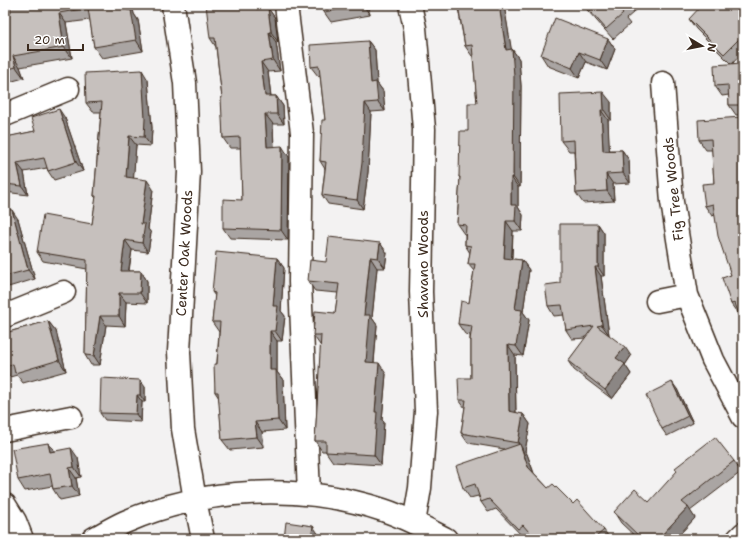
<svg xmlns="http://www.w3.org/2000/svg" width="748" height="544" font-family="'Shantell Sans',sans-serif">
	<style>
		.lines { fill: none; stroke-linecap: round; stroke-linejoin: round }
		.minor-casing { stroke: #3b2a1e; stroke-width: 25 }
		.minor { stroke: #fff; stroke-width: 22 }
		.wall { fill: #aaa5a3; stroke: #3b2a1e }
		.shaded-wall { fill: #8b8684; stroke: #3b2a1e }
		.building { fill: #c6c0bd; stroke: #3b2a1e }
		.labels { text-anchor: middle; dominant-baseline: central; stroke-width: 4; stroke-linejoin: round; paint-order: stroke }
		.street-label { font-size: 14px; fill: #3b2a1e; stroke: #fff }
	</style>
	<rect width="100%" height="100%" fill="#f3f2f2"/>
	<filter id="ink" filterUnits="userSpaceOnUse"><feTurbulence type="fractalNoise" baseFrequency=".025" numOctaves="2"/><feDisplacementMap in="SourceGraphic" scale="8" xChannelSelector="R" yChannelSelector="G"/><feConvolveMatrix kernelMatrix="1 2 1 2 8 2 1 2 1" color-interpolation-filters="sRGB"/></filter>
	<g filter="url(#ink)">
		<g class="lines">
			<defs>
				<path id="minor" d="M 173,5 L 185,83 L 189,172 L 179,352 L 183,429 L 195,500 L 203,539
					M 286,5 L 302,133 L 300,282 L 309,494
					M 410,5 L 415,28 L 424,129 L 421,292 L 426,411 L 420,488 L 414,523
					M 663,83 L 672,202 L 687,295 L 713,360 L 743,417
					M 5,115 L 68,89
					M 657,301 L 687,295
					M 5,316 L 64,292
					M 5,430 L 71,417
					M 5,505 L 15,521 L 22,539
					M 93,539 C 104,533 114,527 125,522 C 205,487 300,483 383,510 C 405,517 425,528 446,539
					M 738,539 L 743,534"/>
			</defs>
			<use href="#minor" class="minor-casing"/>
			<use href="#minor" class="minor"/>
		</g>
		<path class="wall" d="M 132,5 L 134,14 L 138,20 L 143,51 L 102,58 L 94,47 L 90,20 L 66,23 L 72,58 L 20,67 L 24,78 L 5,83 L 5,14 Z
			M 300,5 L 368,5 L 370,15 L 331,22 L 324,12 L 323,7 L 304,11 Z
			M 456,5 L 504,5 L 511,49 L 512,49 L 519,59 L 521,86 L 520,187 L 518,187 L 518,207 L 523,215 L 522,231 L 513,231 L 512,259 L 522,260 L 529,270 L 523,312 L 529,320 L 523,356 L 515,355 L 516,413 L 523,414 L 530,424 L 525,451 L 527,454 L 534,473 L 548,488 L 573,504 L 604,530 L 610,539 L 533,539 L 530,535 L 525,539 L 496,509 L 488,512 L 481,502 L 478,496 L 470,498 L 463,488 L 504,449 L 468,443 L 461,433 L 465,408 L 459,400 L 471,378 L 471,341 L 470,340 L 470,335 L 465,334 L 458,324 L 469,303 L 474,271 L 468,264 L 470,253 L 465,245 L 465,234 L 464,234 L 457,224 L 460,178 L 459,177 L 468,131 L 477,103 L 473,56 L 472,56 L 465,46 L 458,8 Z
			M 584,5 L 642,5 L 626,19 L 630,24 L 613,39 L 588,11 Z
			M 743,5 L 743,52 L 732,64 L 743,63 L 743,115 L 736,115 L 729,105 L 729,95 L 722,96 L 715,86 L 731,64 L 696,29 L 689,19 Z
			M 268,8 L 275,18 L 278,42 L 276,42 L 280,71 L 268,72 L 271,96 L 276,96 L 283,106 L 284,124 L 273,124 L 274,147 L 289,157 L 288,240 L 230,238 L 223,228 L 242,200 L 241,148 L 230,148 L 223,138 L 222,98 L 216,47 L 210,38 L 262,9 Z
			M 608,39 L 615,49 L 607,70 L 586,62 L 579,78 L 548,66 L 541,55 Z
			M 368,41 L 375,50 L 377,83 L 383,91 L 385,111 L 371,112 L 368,172 L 363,209 L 328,204 L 322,195 L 325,169 L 320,161 L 325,120 L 320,75 L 318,76 L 311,67 Z
			M 148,80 L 152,128 L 151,146 L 136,145 L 133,178 L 153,189 L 148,229 L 151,233 L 148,252 L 132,250 L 129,271 L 141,271 L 147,281 L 147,303 L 126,302 L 125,326 L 106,325 L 100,365 L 91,365 L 85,355 L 87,269 L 43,261 L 37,252 L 92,224 L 96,198 L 94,196 L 101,112 L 93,112 L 86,103 Z
			M 611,102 L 611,120 L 608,120 L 609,150 L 622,150 L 629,160 L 630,183 L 613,184 L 614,201 L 583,203 L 576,193 L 574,151 L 569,151 L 561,141 Z
			M 742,117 L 743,118 L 743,327 L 738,314 L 731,304 L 731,275 L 715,215 L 712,216 L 705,206 L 714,183 L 712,150 L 706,150 L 699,140 Z
			M 65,118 L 83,171 L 54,180 L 48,171 L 47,168 L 24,172 L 28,195 L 5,192 L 5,132 L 8,137 L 35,131 Z
			M 5,209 L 18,219 L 35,279 L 5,288 Z
			M 598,224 L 604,233 L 604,276 L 601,276 L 609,335 L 608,335 L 631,356 L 625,365 L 631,374 L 612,399 L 574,370 L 568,361 L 586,338 L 572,339 L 566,330 L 564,315 L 554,316 L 548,306 L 560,283 Z
			M 380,243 L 387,253 L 385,268 L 377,268 L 372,318 L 377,325 L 374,363 L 386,374 L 382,420 L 384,422 L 381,465 L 333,462 L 326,452 L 326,451 L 322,451 L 315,441 L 321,345 L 320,345 L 313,335 L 335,313 L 338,293 L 315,291 L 308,281 L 326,262 Z
			M 277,258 L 284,268 L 281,311 L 285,316 L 282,341 L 277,341 L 277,372 L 283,380 L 285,430 L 262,432 L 264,447 L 230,450 L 222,440 L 219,398 L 215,392 L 219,332 L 212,322 L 215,296 L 212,292 Z
			M 48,321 L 56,331 L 66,371 L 23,383 L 17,375 L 10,377 L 5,369 L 5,333 Z
			M 145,387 L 145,402 L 142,402 L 141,422 L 105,420 L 100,413 Z
			M 677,389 L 693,423 L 667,436 L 662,429 Z
			M 48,443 L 55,451 L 78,458 L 81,477 L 76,478 L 79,496 L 60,500 L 53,489 L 52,486 L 25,491 L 18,480 Z
			M 734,461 L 741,472 L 690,511 L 695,518 L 675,539 L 638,539 L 621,523 L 614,512 L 649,502 Z"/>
		<path class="shaded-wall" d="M 126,5 L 132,5 L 134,14 L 138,20 L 143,51 L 136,40 L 127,10 Z
			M 256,5 L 262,5 L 263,19 L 256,9 Z
			M 363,5 L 368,5 L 370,15 Z
			M 499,5 L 504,5 L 513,59 L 506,50 Z
			M 268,8 L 275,18 L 278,42 L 271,32 Z
			M 59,13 L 66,23 L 72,58 L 64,47 Z
			M 269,32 L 276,42 L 280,71 L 273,60 Z
			M 608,39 L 615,49 L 607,70 L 600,60 Z
			M 368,41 L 375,50 L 377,83 L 383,91 L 385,111 L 378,102 L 371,83 Z
			M 512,49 L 519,59 L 521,86 L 520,187 L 513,177 Z
			M 579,52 L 586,62 L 579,78 L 572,68 Z
			M 13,56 L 20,67 L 24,78 L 16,67 Z
			M 261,62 L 268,72 L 272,106 L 265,96 Z
			M 142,70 L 148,80 L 152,128 L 151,146 L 144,137 Z
			M 603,92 L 611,102 L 611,120 L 604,110 Z
			M 276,96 L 283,106 L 284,124 L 277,114 Z
			M 365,103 L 371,112 L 368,172 L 363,209 L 357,200 Z
			M 59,109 L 65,118 L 83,171 L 76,162 Z
			M 601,110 L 608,120 L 610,161 L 603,151 Z
			M 265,114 L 273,124 L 274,157 L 267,147 Z
			M 129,136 L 136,145 L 133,186 L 126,177 Z
			M 282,146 L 289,157 L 288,240 L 281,230 Z
			M 622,150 L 629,160 L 630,183 L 623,173 Z
			M 17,163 L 24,172 L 28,195 L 22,186 Z
			M 606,174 L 613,184 L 614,201 L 607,191 Z
			M 511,177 L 518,187 L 518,207 L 523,215 L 522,231 L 515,221 L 511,205 Z
			M 147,180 L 153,189 L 148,229 L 151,233 L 148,252 L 142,243 L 141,224 Z
			M 12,210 L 18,219 L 35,279 L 28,270 Z
			M 506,221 L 513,231 L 511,268 L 504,258 Z
			M 598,224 L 604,233 L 604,276 L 598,267 Z
			M 125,240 L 132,250 L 127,280 L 121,271 Z
			M 380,243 L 387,253 L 385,268 L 378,258 Z
			M 370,257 L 377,268 L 372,318 L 377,325 L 373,373 L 366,362 L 364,315 Z
			M 277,258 L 284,268 L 281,311 L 285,316 L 282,341 L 275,331 L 273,306 Z
			M 522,260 L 529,270 L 523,312 L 529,320 L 523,356 L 516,346 L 515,309 Z
			M 595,267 L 601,276 L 609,335 L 602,325 Z
			M 141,271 L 147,281 L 147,303 L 140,293 Z
			M 119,293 L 126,302 L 125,326 L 119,316 Z
			M 100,316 L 106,325 L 100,365 L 94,356 Z
			M 48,321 L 56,331 L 66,371 L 59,360 Z
			M 270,331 L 277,341 L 277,372 L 283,380 L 285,430 L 278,420 L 270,370 Z
			M 508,345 L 515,355 L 516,421 L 509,411 Z
			M 625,347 L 631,356 L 625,365 L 631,374 L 612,399 L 605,390 L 616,358 Z
			M 379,363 L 386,374 L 382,420 L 384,422 L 381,465 L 374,455 L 375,412 Z
			M 140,380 L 145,387 L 145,402 L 140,395 Z
			M 672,382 L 677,389 L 693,423 L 688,416 Z
			M 137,395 L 142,402 L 141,422 L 136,414 Z
			M 523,414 L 530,424 L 525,451 L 527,454 L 535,477 L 528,467 L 522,448 L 518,443 Z
			M 255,422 L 262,432 L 264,447 L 257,437 Z
			M 48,443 L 56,453 L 50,452 Z
			M 71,448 L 78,458 L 81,477 L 74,467 Z
			M 69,468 L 76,478 L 79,496 L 72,486 Z
			M 688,507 L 695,518 L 675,539 L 658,539 Z
			M 313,526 L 319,535 L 319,539 L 311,539 Z"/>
		<path class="building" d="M 10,5 L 126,5 L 127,10 L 131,10 L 136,40 L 94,47 L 88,8 L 59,13 L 64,47 L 13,56 L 16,67 L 5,70 L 5,14 L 11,12 Z
			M 206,5 L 256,5 L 256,9 L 268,8 L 271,32 L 269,32 L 273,60 L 261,62 L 265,96 L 276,96 L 277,114 L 265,114 L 267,147 L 282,146 L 281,230 L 223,228 L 223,199 L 242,200 L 240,137 L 223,138 L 221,98 L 222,98 L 215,38 L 210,38 Z
			M 323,5 L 361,5 L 324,12 Z
			M 458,5 L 499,5 L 506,50 L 512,49 L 514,76 L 513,177 L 511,177 L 511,205 L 516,205 L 515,221 L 506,221 L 504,258 L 522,260 L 515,309 L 522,310 L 516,346 L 508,345 L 509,411 L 523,414 L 518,443 L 461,433 L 466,400 L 459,400 L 458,378 L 471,378 L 471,340 L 470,340 L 472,326 L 458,324 L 461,301 L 469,303 L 475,264 L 468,264 L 471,246 L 465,245 L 466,225 L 457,224 L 460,177 L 459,177 L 460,131 L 468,131 L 468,103 L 477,103 L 472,45 L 465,46 Z
			M 585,5 L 624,5 L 619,9 L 623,14 L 606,29 Z
			M 702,5 L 743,5 L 743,35 L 724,54 L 689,19 Z
			M 555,18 L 608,39 L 600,60 L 579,52 L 572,68 L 541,55 Z
			M 368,41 L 371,83 L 376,82 L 378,102 L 365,103 L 362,163 L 357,200 L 322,195 L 326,162 L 320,161 L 322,120 L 325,120 L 319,66 L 311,67 L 310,45 Z
			M 743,63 L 743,105 L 729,105 L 728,85 L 715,86 L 714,65 Z
			M 142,70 L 145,119 L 144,137 L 129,136 L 126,177 L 147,180 L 141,224 L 145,224 L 142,243 L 125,240 L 121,271 L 141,271 L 140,293 L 119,293 L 119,316 L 100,316 L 94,356 L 85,355 L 87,260 L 37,252 L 43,215 L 92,224 L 96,196 L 94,196 L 102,102 L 86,103 L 85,73 Z
			M 603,92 L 604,110 L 601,110 L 603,151 L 622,150 L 623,173 L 606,174 L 607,191 L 576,193 L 574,140 L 561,141 L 560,94 Z
			M 59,109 L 76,162 L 48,171 L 44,158 L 17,163 L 22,186 L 5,184 L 5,132 L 6,137 L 35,131 L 31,118 Z
			M 742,117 L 743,128 L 743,327 L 735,303 L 731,304 L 722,278 L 731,275 L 718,236 L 713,204 L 705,206 L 702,184 L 714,183 L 711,139 L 699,140 L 698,120 Z
			M 5,209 L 12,210 L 28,270 L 5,276 Z
			M 560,224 L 598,224 L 598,267 L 595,267 L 602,325 L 597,326 L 625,347 L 616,358 L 625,364 L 605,390 L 568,361 L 594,326 L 566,330 L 562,305 L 548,306 L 545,285 L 560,283 Z
			M 329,237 L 380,243 L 378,258 L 370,257 L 364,315 L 370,315 L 366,362 L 379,363 L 375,412 L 377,412 L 374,455 L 326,452 L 326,441 L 315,441 L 321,335 L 313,335 L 315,311 L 335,313 L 339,284 L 308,281 L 310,260 L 326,262 Z
			M 216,252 L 277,258 L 273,306 L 278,306 L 275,331 L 270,331 L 270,370 L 276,370 L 278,420 L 255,422 L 257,437 L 222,440 L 218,392 L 215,392 L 214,364 L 217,364 L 220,322 L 212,322 L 215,293 L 212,292 Z
			M 48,321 L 59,360 L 15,373 L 13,364 L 5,366 L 5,333 Z
			M 101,378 L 140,380 L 140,395 L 137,395 L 136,414 L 100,413 Z
			M 672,382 L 688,416 L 662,429 L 646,395 Z
			M 715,437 L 734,461 L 682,502 L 688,507 L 658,539 L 642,539 L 614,512 L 635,489 L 649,502 L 677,471 L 675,468 Z
			M 48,443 L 50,452 L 71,448 L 74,467 L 69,468 L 72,486 L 53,489 L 50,474 L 18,480 L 12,449 Z
			M 520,444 L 528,467 L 548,488 L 553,484 L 573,504 L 577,500 L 604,530 L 596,537 L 597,539 L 535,539 L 523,525 L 518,529 L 489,499 L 481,502 L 475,484 L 463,488 L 456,466 Z
			M 286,522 L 313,526 L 311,539 L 284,539 Z"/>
	</g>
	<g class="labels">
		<g class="street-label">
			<text transform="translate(673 189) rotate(-96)">Fig Tree Woods</text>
			<text transform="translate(184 253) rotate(-87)">Center Oak Woods</text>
			<text transform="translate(423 264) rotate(-90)">Shavano Woods</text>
		</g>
	</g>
	<rect width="748" height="544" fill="none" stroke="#fff" stroke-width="20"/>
	<rect x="10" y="10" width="728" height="524" fill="none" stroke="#3b2a1e" stroke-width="1.5" filter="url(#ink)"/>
	<g transform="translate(702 46) rotate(100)" stroke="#ffffff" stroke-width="3" paint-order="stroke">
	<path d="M0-3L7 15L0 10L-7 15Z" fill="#3b2a1e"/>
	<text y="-6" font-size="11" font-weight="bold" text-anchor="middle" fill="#3b2a1e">N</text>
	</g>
	<path d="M28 44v6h55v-6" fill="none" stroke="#3b2a1e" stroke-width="2"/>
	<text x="34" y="44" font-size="12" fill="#3b2a1e" stroke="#ffffff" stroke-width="3" paint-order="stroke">20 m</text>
</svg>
